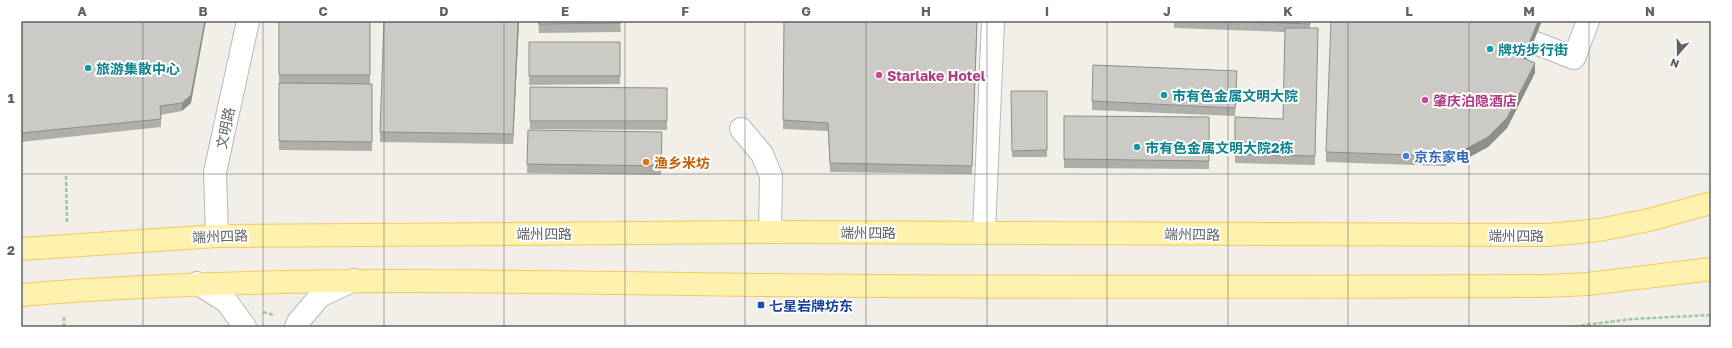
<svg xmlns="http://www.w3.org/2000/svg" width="1732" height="348" font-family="'Golos Text','Noto Sans SC',sans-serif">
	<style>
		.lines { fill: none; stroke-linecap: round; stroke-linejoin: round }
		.minor-casing { stroke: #b5b8bc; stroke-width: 24 }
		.major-casing { stroke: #f2c960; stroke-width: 24 }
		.path { stroke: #9cc7a9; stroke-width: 2.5; stroke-dasharray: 4 2; stroke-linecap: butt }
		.minor { stroke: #fff; stroke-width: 22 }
		.major { stroke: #fff2af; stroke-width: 22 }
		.wall { fill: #afaea9 }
		.shaded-wall { fill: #8f8d8a }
		.building { fill: #cccac5; stroke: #8f8d8a }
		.grid { fill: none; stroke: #5f6368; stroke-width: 1; stroke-opacity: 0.55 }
		.culture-dot { fill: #0f9aa8; stroke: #fff; stroke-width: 1.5 }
		.hotel-dot { fill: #d1479c; stroke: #fff; stroke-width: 1.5 }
		.shop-dot { fill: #3f7fe0; stroke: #fff; stroke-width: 1.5 }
		.food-dot { fill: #e8710a; stroke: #fff; stroke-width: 1.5 }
		.transit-dot { fill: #1a4fb4; stroke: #fff; stroke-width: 1.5 }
		.labels { text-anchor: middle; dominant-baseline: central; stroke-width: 4; stroke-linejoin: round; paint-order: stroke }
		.culture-label { font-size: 14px; font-weight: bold; fill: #0d838f; stroke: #fff; text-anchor: start }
		.hotel-label { font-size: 14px; font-weight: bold; fill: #b23c85; stroke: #fff; text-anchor: start }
		.street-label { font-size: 14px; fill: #5f6368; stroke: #fff }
		.shop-label { font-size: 14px; font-weight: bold; fill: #366cbe; stroke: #fff; text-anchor: start }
		.food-label { font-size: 14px; font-weight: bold; fill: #c56008; stroke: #fff; text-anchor: start }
		.transit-label { font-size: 14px; font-weight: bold; fill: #164399; stroke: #fff; text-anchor: start }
		.neatline { fill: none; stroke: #5f6368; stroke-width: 1.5 }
		.grid-label { font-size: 13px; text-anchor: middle; font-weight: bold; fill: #5f6368 }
	</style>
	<rect width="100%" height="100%" fill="#f1efe8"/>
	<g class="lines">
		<defs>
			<path id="minor" d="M 1479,21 L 1574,58 L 1588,21
				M 741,129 L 762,154 L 771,176 L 770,232
				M 984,232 L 993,21
				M 217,236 L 215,172 L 248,21
				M 197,283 L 227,302 L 245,327
				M 296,327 L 298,322 L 320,296 L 354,280"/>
			<path id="major" d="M 21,249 L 217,236 L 770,232 L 1549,235 L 1599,230 L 1649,220 L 1711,203
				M 21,295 C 269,274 517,282 765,285 C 1026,288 1286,287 1547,286 L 1588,284 L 1711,269"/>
		</defs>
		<use href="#minor" class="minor-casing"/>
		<use href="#major" class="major-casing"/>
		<path class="path" d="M 66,176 L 67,223
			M 263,312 L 275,315
			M 64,327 L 64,316
			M 1569,327 L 1632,319 L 1711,315"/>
		<use href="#minor" class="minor"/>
		<use href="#major" class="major"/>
	</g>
	<path class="wall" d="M 21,21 L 191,103 L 182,111 L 161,115 L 161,127 L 21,142 Z
		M 279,21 L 370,21 L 370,84 L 372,84 L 372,151 L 279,150 Z
		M 519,21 L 513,144 L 380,142 L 380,132 Z
		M 538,21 L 620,21 L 621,32 L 539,33 Z
		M 784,21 L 977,21 L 972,174 L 830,172 L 828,131 L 783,129 Z
		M 1174,21 L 1310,21 L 1310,28 L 1318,28 L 1315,165 L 1235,163 L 1235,117 L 1283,119 L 1285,32 L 1174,28 Z
		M 529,42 L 620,42 L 620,84 L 529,85 Z
		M 1526,59 L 1535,73 L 1507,128 L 1488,147 L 1462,161 L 1443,166 L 1326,162 L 1326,152 Z
		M 1237,80 L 1235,116 L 1092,110 L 1092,101 Z
		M 530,87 L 667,88 L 667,130 L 530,129 Z
		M 1011,91 L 1047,91 L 1047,157 L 1012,157 Z
		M 1064,116 L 1209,117 L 1209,169 L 1064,168 Z
		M 528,130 L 662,132 L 661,175 L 527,173 Z"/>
	<path class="shaded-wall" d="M 205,21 L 206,21 L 191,103 L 182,111 L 182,103 Z
		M 518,21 L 519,21 L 513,144 L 513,134 Z
		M 1538,21 L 1542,21 L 1523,68 L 1523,58 Z
		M 1535,63 L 1535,73 L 1507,128 L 1488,147 L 1462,161 L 1443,166 L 1443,156 Z"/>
	<path class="building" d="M 21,21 L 205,21 L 191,95 L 182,103 L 160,106 L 161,119 L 21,133 Z
		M 279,21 L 370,21 L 370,75 L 279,75 Z
		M 384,21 L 518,21 L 513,134 L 380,132 Z
		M 539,21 L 620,21 L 621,23 L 539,24 Z
		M 784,21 L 977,21 L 972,166 L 830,163 L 828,123 L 783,120 Z
		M 1230,21 L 1310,21 L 1310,24 Z
		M 1331,21 L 1538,21 L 1523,58 L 1535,63 L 1507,118 L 1488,137 L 1462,151 L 1443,156 L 1326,152 Z
		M 1285,28 L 1318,28 L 1315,156 L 1235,154 L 1235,117 L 1283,119 Z
		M 529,42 L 620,42 L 620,76 L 529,76 Z
		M 1093,65 L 1237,71 L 1235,108 L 1092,101 Z
		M 279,83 L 372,84 L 372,142 L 279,141 Z
		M 530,87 L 667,88 L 667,121 L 530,121 Z
		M 1011,91 L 1047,91 L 1047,150 L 1012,151 Z
		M 1064,116 L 1209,117 L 1209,161 L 1064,159 Z
		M 528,130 L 662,132 L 661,166 L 527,164 Z"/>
	<path class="grid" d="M 143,21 L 143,327M 263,21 L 263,327M 384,21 L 384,327M 504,21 L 504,327M 625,21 L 625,327M 745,21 L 745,327M 866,21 L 866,327M 987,21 L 987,327M 1107,21 L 1107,327M 1228,21 L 1228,327M 1348,21 L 1348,327M 1469,21 L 1469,327M 1589,21 L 1589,327M 21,174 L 1711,174"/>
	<g class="culture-dot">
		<circle cx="1490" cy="49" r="4"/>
		<circle cx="88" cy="68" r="4"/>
		<circle cx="1164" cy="95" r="4"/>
		<circle cx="1137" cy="147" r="4"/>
	</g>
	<g class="hotel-dot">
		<circle cx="879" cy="75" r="4"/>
		<circle cx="1425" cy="100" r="4"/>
	</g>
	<circle class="shop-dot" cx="1406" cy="156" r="4"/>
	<circle class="food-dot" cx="646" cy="162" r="4"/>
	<rect class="transit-dot" x="757" y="301" width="8" height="8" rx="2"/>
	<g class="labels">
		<g class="culture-label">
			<text x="1498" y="49">牌坊步行街</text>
			<text x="96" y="68">旅游集散中心</text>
			<text x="1172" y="95">市有色金属文明大院</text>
			<text x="1145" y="147">市有色金属文明大院2栋</text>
		</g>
		<g class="hotel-label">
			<text x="887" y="75">Starlake Hotel</text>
			<text x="1433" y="100">肇庆泊隐酒店</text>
		</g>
		<g class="street-label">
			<text transform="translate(225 128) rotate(-78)">文明路</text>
			<text x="868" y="232">端州四路</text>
			<text x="544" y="233">端州四路</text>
			<text transform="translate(1192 234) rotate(1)">端州四路</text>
			<text x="1516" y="235">端州四路</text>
			<text transform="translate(220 236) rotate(-2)">端州四路</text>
		</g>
		<g class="shop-label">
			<text x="1414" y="156">京东家电</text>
		</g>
		<g class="food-label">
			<text x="654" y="162">渔乡米坊</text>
		</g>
		<g class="transit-label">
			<text x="769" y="305">七星岩牌坊东</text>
		</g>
	</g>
	<rect width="1732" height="348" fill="none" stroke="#ffffff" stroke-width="44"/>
	<g transform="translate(1678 54) rotate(200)" stroke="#ffffff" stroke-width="3" paint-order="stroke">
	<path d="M0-3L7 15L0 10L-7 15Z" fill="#5f6368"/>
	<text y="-6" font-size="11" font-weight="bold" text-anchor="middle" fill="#5f6368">N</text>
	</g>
	<rect x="22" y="22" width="1688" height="304" class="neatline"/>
	<g class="grid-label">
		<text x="82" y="16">A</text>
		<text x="203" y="16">B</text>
		<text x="323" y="16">C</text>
		<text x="444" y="16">D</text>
		<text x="565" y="16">E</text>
		<text x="685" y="16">F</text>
		<text x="806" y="16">G</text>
		<text x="926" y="16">H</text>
		<text x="1047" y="16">I</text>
		<text x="1167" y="16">J</text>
		<text x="1288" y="16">K</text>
		<text x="1409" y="16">L</text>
		<text x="1529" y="16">M</text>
		<text x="1650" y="16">N</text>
		<text x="11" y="103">1</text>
		<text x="11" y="255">2</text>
	</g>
</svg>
